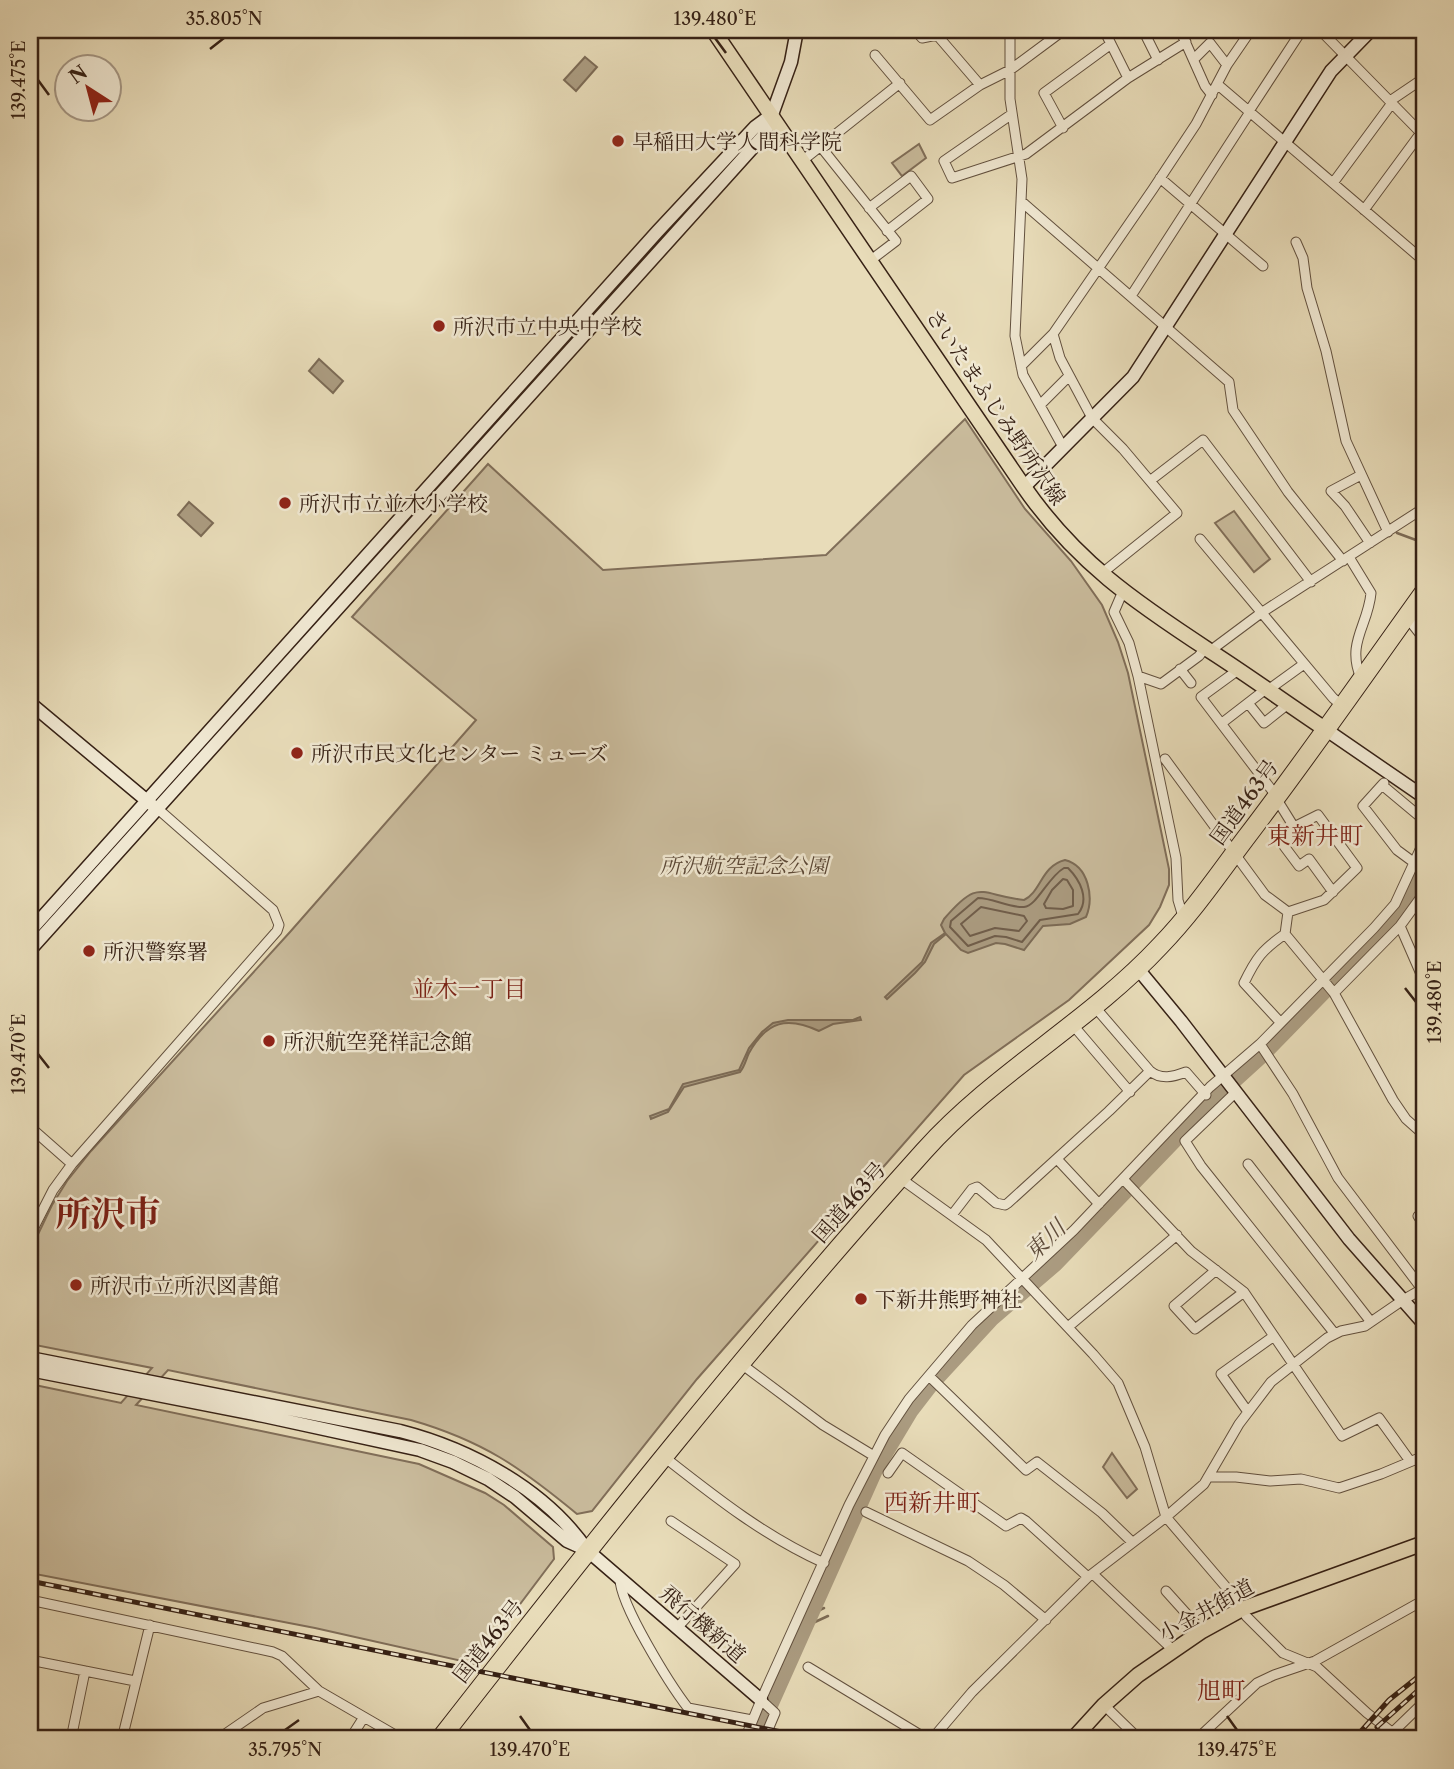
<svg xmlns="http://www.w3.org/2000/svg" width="1454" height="1769" font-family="'Libre Caslon Text','Noto Serif JP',serif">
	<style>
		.green { fill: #cabc9d; stroke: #806e59; stroke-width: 2 }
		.water { fill: #ab9c81; stroke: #7c6b56; stroke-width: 2 }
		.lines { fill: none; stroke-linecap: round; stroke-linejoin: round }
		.shore { stroke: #705e4b; stroke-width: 2 }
		.stream { stroke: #7c6b56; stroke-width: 2.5 }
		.river { stroke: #ab9c81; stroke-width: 16 }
		.street-casing { stroke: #62503e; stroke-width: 11 }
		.secondary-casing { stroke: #362115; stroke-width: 15 }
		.primary-casing { stroke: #362115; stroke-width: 17 }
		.highway-casing { stroke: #362115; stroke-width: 20 }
		.street { stroke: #f0e8d2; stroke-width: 9 }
		.secondary { stroke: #f0e8d2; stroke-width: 12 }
		.primary { stroke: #e8dcb9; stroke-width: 14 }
		.highway { stroke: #e8dcb9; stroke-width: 18 }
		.rail-casing { stroke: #362115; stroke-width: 5 }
		.rail { stroke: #f0e8d2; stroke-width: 2.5; stroke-dasharray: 8; stroke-linecap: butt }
		.ticks { fill: none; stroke: #362115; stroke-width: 2.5 }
		.poi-dot { fill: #8f2418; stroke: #f0e8d2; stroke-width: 2.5 }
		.labels { text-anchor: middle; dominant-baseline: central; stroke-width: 5; stroke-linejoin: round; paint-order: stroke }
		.poi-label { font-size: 21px; fill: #362115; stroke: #f0e8d2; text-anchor: start }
		.street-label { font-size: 21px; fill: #362115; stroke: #f0e8d2 }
		.park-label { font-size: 21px; font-style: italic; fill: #5b4837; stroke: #f0e8d2 }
		.neighbourhood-label { font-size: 23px; fill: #7a1f14; stroke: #f0e8d2 }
		.water-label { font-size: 23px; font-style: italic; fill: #5f4c3b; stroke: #f0e8d2 }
		.quarter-label { font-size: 24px; fill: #7a1f14; stroke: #f0e8d2 }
		.town-label { font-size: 35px; font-weight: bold; fill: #7a1f14; stroke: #f0e8d2 }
		.neatline { fill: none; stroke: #362115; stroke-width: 2.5 }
		.ticks-label { font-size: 18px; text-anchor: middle; fill: #362115 }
	</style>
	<rect width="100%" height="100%" fill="#e8dcb9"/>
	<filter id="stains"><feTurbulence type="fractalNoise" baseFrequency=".00286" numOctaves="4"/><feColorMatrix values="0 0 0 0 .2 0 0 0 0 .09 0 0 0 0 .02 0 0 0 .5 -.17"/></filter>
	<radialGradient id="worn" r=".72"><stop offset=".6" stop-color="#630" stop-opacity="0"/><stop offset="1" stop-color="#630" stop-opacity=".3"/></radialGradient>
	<path class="green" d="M 919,144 L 926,158 L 902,176 L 892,163 Z
		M 965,419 L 1025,509 L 1071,561 L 1102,605 L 1118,642 L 1128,673 L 1169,869 L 1169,885 L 1160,907 L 1149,925 L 1069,1000 L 964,1075 L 697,1379 L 592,1511 L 577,1514 C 520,1467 483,1441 411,1420 L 168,1370 L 136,1405 L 419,1464 L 485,1493 L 504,1505 L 553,1547 L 554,1559 L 475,1664 L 315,1628 L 30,1573 L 30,1384 L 121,1403 L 152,1368 L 30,1344 L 30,1251 L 52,1205 L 67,1181 L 91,1151 L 290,932 L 476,720 L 352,617 L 488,464 L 603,570 L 826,555 Z
		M 1234,511 L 1270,559 L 1254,572 L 1215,523 Z
		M 1112,1453 L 1137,1489 L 1127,1498 L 1103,1467 Z"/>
	<path class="water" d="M 585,57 L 597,67 L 576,91 L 564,80 Z
		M 319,359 L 343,381 L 333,393 L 309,371 Z
		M 189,502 L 213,523 L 201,536 L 178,515 Z
		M 1065,860 C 1089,866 1094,898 1086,917 L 1070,924 L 1043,926 L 1024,950 L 1005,944 L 996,943 L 968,953 L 961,950 L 946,934 L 934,944 L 925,962 L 915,973 L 887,999 L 885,997 L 922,962 L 931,943 L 945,933 L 941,925 L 944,919 C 980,877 979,895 1024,900 C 1041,892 1041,866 1065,860 Z
		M 860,1017 L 861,1020 L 833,1024 L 819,1031 C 787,1016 767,1021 749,1053 C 746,1059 745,1066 740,1072 L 684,1087 L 668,1112 L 651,1119 L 650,1116 L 669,1109 L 683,1084 L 739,1070 L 749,1048 L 762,1032 L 773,1023 L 788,1020 L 853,1020 Z"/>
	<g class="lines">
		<path class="shore" d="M 1064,868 L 1068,868 C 1080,880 1090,899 1078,914 L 1040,920 L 1022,942 L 1006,937 L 995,936 L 968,946 L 950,927 L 951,921 L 978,898 C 993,898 1009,908 1024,907 C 1037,906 1048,877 1064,868 Z
			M 1063,879 L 1067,880 L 1073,890 L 1073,906 L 1063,909 L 1046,908 L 1044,904 L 1052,890 Z
			M 981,907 L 1024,916 L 1027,921 L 1019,931 L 995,928 L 970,936 L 961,924 Z"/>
		<path class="stream" d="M 1397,533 L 1424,543
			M 809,1615 L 824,1608
			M 804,1627 L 828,1616"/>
		<path class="river" d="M 755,1739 L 875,1470 L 911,1410 L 931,1384 L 991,1319 L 1055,1264 L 1218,1095 L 1262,1055 L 1386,928 L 1413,894 L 1424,865"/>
		<defs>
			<path id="street" d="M 915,30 L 922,38 L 937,35 L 980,85
				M 1010,30 L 1010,99 L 1022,179 L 1015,336 L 1023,375 L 1063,447
				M 1104,30 L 1128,78
				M 1143,30 L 1158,60
				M 1180,30 L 1205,86 L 1212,95
				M 1320,30 L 1424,136
				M 875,55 L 930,120 L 980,85 L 1010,70 L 1064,30
				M 1194,59 L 1210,43 L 1227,65
				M 1217,84 L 1424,261
				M 1390,101 L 1424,78
				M 1249,111 L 1302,30
				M 1012,114 L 944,161 L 952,178 L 1026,154 L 1128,78 L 1186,42
				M 1063,128 L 1044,93 L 1111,44
				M 821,147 L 896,241 L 871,260
				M 802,161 L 900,83
				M 1160,178 L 1263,266
				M 1333,183 L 1392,103
				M 1022,202 L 1229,382 L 1233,410 L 1288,492 L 1343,561
				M 869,208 L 911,176 L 928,199 L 887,231
				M 1364,210 L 1423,130
				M 1296,242 L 1303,258 L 1307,288 L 1326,351 L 1346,441 L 1388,532
				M 1131,296 L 1250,112
				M 1053,334 L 1060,358 L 1092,418 L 1123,449 L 1177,513 L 1101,574
				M 1021,366 L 1053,334 L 1153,189 L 1196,124 L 1227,65 L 1251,30
				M 1040,405 L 1069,376
				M 1361,475 L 1331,491 L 1345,506 L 1370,543
				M 1151,480 L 1203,440 L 1311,582
				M 1200,539 L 1333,698 L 1341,705
				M 1349,557 L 1371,593 C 1368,626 1346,643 1361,678
				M 1123,591 L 1114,612 L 1129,643 L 1138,676 L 1176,858 L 1178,900 L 1184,920
				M 1406,616 L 1424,639
				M 1210,651 L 1261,613 L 1424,508
				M 1180,669 L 1191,683
				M 1238,670 L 1201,697 L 1277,797
				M 1138,676 L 1161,684 L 1199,656 L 1205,648
				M 1268,690 L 1304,664
				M 1248,703 L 1264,723 L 1288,704
				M 1222,723 L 1266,689
				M 1165,759 L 1265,895 L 1288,912 L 1285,934 L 1334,993 L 1393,1100 L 1406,1119 L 1424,1135
				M 1384,783 L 1382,785 L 1424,820
				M 1382,785 L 1363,806 L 1397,850 L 1416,864
				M 1276,798 L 1294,827 L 1318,815 L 1357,868 L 1324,900 L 1288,912
				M 1294,827 L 1284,846 L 1299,866 L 1309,859 L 1333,892
				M 1400,926 L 1424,981
				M 1334,993 L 1400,926 L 1424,893
				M 1094,1006 L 1150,1071 C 1161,1080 1173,1077 1186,1072 L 1206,1095
				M 1280,1022 L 1244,983 C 1256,958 1262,950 1285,934
				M 1072,1024 L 1130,1092
				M 1260,1044 L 1293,1094 L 1338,1178 L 1422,1289
				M 1236,1092 L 1185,1141 L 1201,1166 L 1335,1334
				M 30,1127 L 72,1164
				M 1057,1159 L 1099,1204
				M 1248,1164 L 1371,1322
				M 900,1178 L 986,1240 L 1093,1354 L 1118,1383 L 1145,1447 L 1166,1517 L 1238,1601 L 1246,1616 L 1283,1653 L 1317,1667 L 1367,1713 L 1401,1739
				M 1123,1179 L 1191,1251 L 1244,1292 L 1342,1436 L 1379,1418 L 1410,1461
				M 952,1215 L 972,1189 L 977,1187 L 996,1203 L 1005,1205 L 1008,1203 L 1109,1111 L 1150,1071
				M 1418,1216 L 1424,1225
				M 30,1235 L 53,1190 L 72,1164 L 277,931 L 279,925 L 273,910 L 158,809
				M 1216,1270 L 1174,1306 L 1195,1329 L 1244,1292
				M 1068,1327 L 1177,1235
				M 740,1363 L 823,1425 L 874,1456
				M 929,1376 L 1026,1470 L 1037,1462 L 1102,1513 L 1132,1542
				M 1248,1412 L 1221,1374 L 1274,1336
				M 663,1456 C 714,1496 764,1536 824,1563
				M 888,1473 L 902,1453 L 1006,1526 L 1021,1518 L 1026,1521 L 1088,1577
				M 1208,1477 L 1236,1477 L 1270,1481 L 1301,1479 L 1339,1488 L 1381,1474 L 1424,1456
				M 866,1512 L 968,1561 L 1004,1585 L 1046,1620
				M 671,1521 L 735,1564 L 677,1628
				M 1093,1574 L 1173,1650
				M 620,1577 C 618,1602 671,1686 688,1708 L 752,1720
				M 1166,1591 L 1202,1631
				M 30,1600 L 273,1652 L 282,1656 L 319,1691 L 402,1739
				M 30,1660 L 135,1681
				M 808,1667 L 927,1739
				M 761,1700 L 775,1713 L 764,1739
				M 1104,1705 L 1139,1739
				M 1393,1732 L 1424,1702
				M 179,1738 L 182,1739
				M 71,1739 L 85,1671
				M 122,1739 L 150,1625
				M 218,1739 L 263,1708 L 319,1691
				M 350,1739 L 364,1717
				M 526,1739 L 528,1736 L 533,1739
				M 745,1739 L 761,1700 L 849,1505 L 885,1435 L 909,1399 L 972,1325 L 1074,1230 L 1210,1087 L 1260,1044 L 1374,928 L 1395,904 L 1424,841
				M 932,1739 L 972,1692 L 1088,1577 L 1166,1517 L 1204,1484 L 1239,1424 L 1271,1382 L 1327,1338 L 1341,1331 L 1365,1326 L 1403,1300 L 1424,1288
				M 1197,1739 L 1257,1683 L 1274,1675 L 1315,1661 L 1424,1600"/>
			<path id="secondary" d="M 1024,487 L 1133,377 L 1331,71 L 1371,30
				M 30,703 L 152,805
				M 1325,729 L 1424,797
				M 30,931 L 657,232 L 755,127 L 770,116
				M 30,950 L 765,134 L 791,62 L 797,30
				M 1138,969 L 1181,1021 L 1349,1239 L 1424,1324
				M 30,1358 L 400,1431 C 470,1449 545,1489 587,1550 L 761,1700
				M 30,1370 L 264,1416 L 420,1450 L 453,1462 L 488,1479 L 515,1497 L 567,1541 L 587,1550"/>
			<path id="primary" d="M 713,30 L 1024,487 C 1076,562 1135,602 1210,651 C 1249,676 1286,703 1325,729
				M 1073,1739 L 1104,1705 L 1138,1675 L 1202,1631 L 1242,1609 L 1424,1543"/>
			<path id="highway" d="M 440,1739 C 596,1539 754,1340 924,1151 C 994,1073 1089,1022 1160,946 C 1192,913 1218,875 1245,839 C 1307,758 1365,674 1424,592"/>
		</defs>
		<use href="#street" class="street-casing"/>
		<use href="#secondary" class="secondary-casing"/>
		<use href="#primary" class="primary-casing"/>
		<use href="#highway" class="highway-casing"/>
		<use href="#street" class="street"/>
		<use href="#secondary" class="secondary"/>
		<use href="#primary" class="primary"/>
		<use href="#highway" class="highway"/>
		<defs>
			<path id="rail" d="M 30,1581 L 816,1739
				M 1377,1727 L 1424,1685
				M 1354,1739 L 1389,1700 L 1424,1672"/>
		</defs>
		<use href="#rail" class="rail-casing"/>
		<use href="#rail" class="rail"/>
	</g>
	<path class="ticks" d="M 715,38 L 726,53M 210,49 L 224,38M 38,80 L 49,95M 1405,988 L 1416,1002M 38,1054 L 49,1068M 520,1716 L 530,1730M 1227,1716 L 1237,1730M 285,1730 L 299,1720"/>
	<g class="poi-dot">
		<circle cx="618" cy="141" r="7"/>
		<circle cx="439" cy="326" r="7"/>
		<circle cx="285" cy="503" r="7"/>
		<circle cx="297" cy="753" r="7"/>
		<circle cx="89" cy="951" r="7"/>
		<circle cx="269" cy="1041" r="7"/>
		<circle cx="76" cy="1285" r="7"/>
		<circle cx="861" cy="1299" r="7"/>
	</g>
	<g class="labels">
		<g class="poi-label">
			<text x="632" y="141">早稲田大学人間科学院</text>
			<text x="453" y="326">所沢市立中央中学校</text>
			<text x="299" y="503">所沢市立並木小学校</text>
			<text x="311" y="753">所沢市民文化センター ミューズ</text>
			<text x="103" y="951">所沢警察署</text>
			<text x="283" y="1041">所沢航空発祥記念館</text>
			<text x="90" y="1285">所沢市立所沢図書館</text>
			<text x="875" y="1299">下新井熊野神社</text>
		</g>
		<g class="street-label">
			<text transform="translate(996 407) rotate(56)">さいたまふじみ野所沢線</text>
			<text transform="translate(1244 802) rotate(-54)">国道463号</text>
			<text transform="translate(849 1202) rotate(-49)">国道463号</text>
			<text transform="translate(1206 1610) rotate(-29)">小金井街道</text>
			<text transform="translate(703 1624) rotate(41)">飛行機新道</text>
			<text transform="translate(488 1641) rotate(-52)">国道463号</text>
		</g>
		<g class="park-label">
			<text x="744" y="865">所沢航空記念公園</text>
		</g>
		<g class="neighbourhood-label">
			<text x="469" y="989">並木一丁目</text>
		</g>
		<g class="water-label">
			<text transform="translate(1045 1240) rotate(-44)">東川</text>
		</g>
		<g class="quarter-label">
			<text x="1315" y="835">東新井町</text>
			<text x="932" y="1502">西新井町</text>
			<text x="1221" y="1690">旭町</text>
		</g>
		<g class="town-label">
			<text x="108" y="1213">所沢市</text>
		</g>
	</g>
	<rect width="1454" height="1769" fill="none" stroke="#e8dcb9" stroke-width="77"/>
	<g transform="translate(88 88) rotate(324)"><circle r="33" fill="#f0e8d2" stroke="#a69886" stroke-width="2"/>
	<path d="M0-5L12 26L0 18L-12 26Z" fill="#8f2418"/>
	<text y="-10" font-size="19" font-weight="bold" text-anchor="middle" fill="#362115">N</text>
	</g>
	<rect x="38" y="38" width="1378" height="1692" class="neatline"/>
	<g class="ticks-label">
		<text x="224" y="25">35.805°N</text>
		<text x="715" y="25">139.480°E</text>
		<text transform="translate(19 80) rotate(-90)" y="6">139.475°E</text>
		<text transform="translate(1435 1002) rotate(-90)" y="6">139.480°E</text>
		<text transform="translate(19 1054) rotate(-90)" y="6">139.470°E</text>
		<text x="285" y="1756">35.795°N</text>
		<text x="530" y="1756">139.470°E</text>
		<text x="1237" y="1756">139.475°E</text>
	</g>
	<rect width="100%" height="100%" filter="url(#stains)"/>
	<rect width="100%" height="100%" fill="url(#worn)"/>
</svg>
